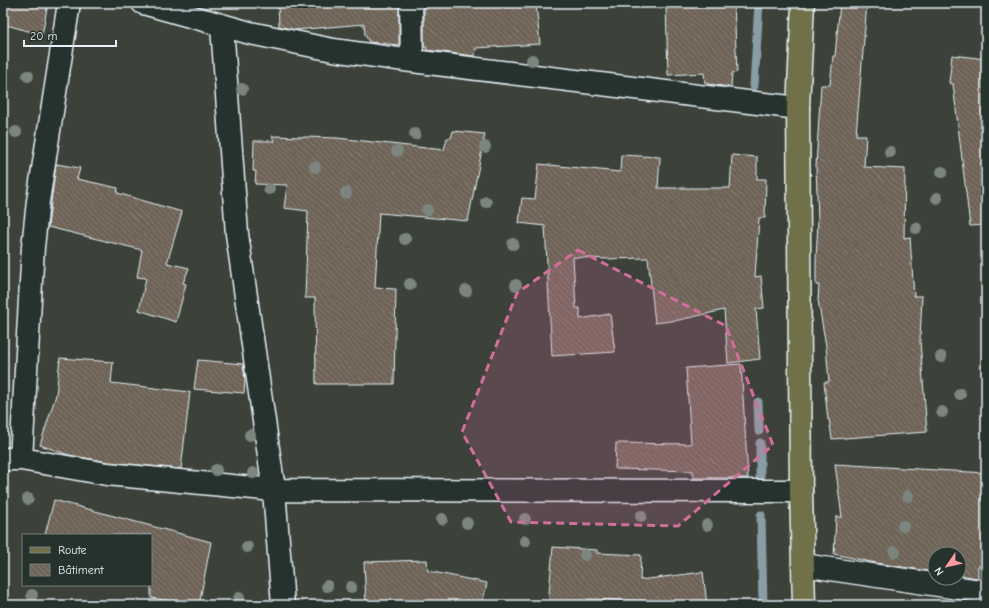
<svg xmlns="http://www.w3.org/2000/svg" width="989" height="608" font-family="'Comic Neue',sans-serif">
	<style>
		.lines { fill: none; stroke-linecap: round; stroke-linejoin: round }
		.stream { stroke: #889da5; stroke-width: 9 }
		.building { fill: url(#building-back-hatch); stroke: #e8f1f8 }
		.minor-casing { stroke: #e8f1f8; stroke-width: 25 }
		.major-casing { stroke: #e8f1f8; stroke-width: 25 }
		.minor { stroke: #26332d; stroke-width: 22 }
		.major { stroke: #70704a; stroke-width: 22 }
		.tree { fill: #7b867f }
		.marked { fill: #d16f9a; fill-opacity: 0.2; stroke: #d16f9a; stroke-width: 3; stroke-dasharray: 8 5; stroke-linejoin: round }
	</style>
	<defs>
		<pattern id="building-back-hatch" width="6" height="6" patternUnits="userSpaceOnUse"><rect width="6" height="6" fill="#6e6457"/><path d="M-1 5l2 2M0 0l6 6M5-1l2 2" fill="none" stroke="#837b70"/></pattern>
	</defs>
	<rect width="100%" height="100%" fill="#3c423a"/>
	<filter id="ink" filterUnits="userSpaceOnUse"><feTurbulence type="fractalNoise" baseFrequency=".025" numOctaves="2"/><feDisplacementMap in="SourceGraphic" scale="8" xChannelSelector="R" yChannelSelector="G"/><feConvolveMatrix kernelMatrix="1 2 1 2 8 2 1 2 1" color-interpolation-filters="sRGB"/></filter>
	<g filter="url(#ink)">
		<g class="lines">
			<path class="stream" d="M 754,86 L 759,3
				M 758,402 L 759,431
				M 760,443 L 760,482
				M 761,515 L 763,605"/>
		</g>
		<path class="building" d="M 3,3 L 48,3 L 42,35 L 3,24 Z
			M 278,3 L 399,3 L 399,45 L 369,42 L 365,35 L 364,24 L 295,30 L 279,26 Z
			M 424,3 L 536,3 L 540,44 L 476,48 L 475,56 L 426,50 L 427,47 L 424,47 Z
			M 666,3 L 734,3 L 737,72 L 732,73 L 731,87 L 708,84 L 708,83 L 705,83 L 704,73 L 668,75 Z
			M 840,3 L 867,3 L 856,135 L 866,135 L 864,167 L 905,169 L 904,238 L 910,237 L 914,296 L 922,296 L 920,341 L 927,432 L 832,439 L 829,419 L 828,420 L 824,382 L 829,382 L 826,346 L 818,300 L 819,285 L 816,285 L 816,260 L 818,220 L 816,166 L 821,85 L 830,85 L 833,56 L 835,56 Z
			M 952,55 L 986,59 L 986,225 L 970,226 L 953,84 L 949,83 Z
			M 453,131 L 485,134 L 468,221 L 379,213 L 375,288 L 396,289 L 394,384 L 316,384 L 315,298 L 305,298 L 308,211 L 284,208 L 287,185 L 255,184 L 256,171 L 253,171 L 254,141 L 274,141 L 272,136 L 337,138 L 444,150 L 447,138 L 451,138 Z
			M 621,155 L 660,157 L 658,188 L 730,188 L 732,155 L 757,157 L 757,179 L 766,179 L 765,218 L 759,218 L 755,277 L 761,276 L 764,308 L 756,309 L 760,359 L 728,363 L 724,310 L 679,320 L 655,323 L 648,258 L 606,259 L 573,257 L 576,308 L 580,308 L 580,319 L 610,314 L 615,352 L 552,356 L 545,226 L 519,223 L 522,198 L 535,199 L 539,164 L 620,172 Z
			M 56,164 L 80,168 L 77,179 L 118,188 L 117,193 L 182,212 L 167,263 L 189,268 L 183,283 L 186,284 L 176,322 L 139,310 L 146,278 L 137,277 L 142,250 L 48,227 Z
			M 60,358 L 113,362 L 111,383 L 190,392 L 181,469 L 108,462 L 69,455 L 40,445 L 56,395 Z
			M 198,360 L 243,364 L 245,380 L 244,393 L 194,389 Z
			M 741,364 L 748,478 L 693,478 L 693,471 L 615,469 L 616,443 L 691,444 L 686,368 Z
			M 835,464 L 986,473 L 986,567 L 978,566 L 978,578 L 959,575 L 959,554 L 935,554 L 935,572 L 876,563 L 834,554 L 836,517 L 842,517 Z
			M 54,500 L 211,542 L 199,605 L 151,598 L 151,535 L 45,535 Z
			M 553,547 L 597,550 L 597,553 L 641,555 L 640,580 L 703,572 L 707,605 L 652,605 L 651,601 L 588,599 L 588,605 L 548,605 Z
			M 427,560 L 428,571 L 487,583 L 482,605 L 366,605 L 364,562 Z"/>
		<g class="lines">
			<defs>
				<path id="minor" d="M 143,3 L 250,33 L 333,50 L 412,61 L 798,108
					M 411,3 L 412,61
					M 222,26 L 237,234 L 274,490 L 283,605
					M 3,459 L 21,459 L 107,474 L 274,490 L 801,491
					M 21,459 L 33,247 L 38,201 L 69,3
					M 803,565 L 986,592"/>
				<path id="major" d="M 803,3 L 798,108 L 801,491 L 804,605"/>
			</defs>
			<use href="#minor" class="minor-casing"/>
			<use href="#major" class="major-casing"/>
			<use href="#minor" class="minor"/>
			<use href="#major" class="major"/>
		</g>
		<g class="tree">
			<circle cx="532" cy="60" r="6"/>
			<circle cx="28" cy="76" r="6"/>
			<circle cx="242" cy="89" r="6"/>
			<circle cx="16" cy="132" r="6"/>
			<circle cx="415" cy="134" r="6"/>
			<circle cx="485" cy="147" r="6"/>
			<circle cx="397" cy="151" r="6"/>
			<circle cx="890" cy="152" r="6"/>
			<circle cx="315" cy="167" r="6"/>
			<circle cx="942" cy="172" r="6"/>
			<circle cx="269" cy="189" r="6"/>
			<circle cx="346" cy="193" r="6"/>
			<circle cx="937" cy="198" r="6"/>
			<circle cx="486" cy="202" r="6"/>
			<circle cx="427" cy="210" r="6"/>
			<circle cx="916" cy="228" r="6"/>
			<circle cx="405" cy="239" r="6"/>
			<circle cx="513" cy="244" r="6"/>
			<circle cx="410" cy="284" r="6"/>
			<circle cx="516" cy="285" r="6"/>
			<circle cx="466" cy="291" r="6"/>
			<circle cx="941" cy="357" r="6"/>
			<circle cx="960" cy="394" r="6"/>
			<circle cx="942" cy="412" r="6"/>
			<circle cx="250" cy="435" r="6"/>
			<circle cx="216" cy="470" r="6"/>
			<circle cx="253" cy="473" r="6"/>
			<circle cx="908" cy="496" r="6"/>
			<circle cx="28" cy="499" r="6"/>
			<circle cx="641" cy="516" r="6"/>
			<circle cx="442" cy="519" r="6"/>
			<circle cx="525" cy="519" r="6"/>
			<circle cx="467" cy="523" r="6"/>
			<circle cx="707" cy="525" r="6"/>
			<circle cx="903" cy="526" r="6"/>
			<circle cx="525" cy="541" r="6"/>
			<circle cx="247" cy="547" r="6"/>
			<circle cx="895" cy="552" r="6"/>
			<circle cx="585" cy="555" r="6"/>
			<circle cx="327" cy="586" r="6"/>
			<circle cx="351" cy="587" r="6"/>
			<circle cx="32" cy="595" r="6"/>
			<circle cx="239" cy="598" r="6"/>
		</g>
	</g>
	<path class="marked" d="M 578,250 L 726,326 L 773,445 L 678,526 L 511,522 L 462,432 L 517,293 Z"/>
	<rect width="989" height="608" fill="none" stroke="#26332d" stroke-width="16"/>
	<rect x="8" y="8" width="973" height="592" fill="none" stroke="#e8f1f8" stroke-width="1.5" filter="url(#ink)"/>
	<rect x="22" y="534" width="130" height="52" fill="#26332d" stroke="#747f7e"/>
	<rect x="30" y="547" width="20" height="6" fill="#70704a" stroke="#747f7e"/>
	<text x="58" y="554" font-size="12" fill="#e8f1f8">Route</text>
	<rect x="30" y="564" width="20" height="12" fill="url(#building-back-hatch)" stroke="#747f7e"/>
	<text x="58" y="574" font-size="12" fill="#e8f1f8">Bâtiment</text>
	<g transform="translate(947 566) rotate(236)"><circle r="19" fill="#26332d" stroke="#747f7e"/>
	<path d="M0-3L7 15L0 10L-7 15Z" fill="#ff9aa2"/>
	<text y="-6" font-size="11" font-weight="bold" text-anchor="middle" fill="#e8f1f8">N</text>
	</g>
	<path d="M24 40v6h92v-6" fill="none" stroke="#e8f1f8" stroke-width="2"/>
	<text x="30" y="40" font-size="12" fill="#e8f1f8" stroke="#26332d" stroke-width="3" paint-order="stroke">20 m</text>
</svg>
